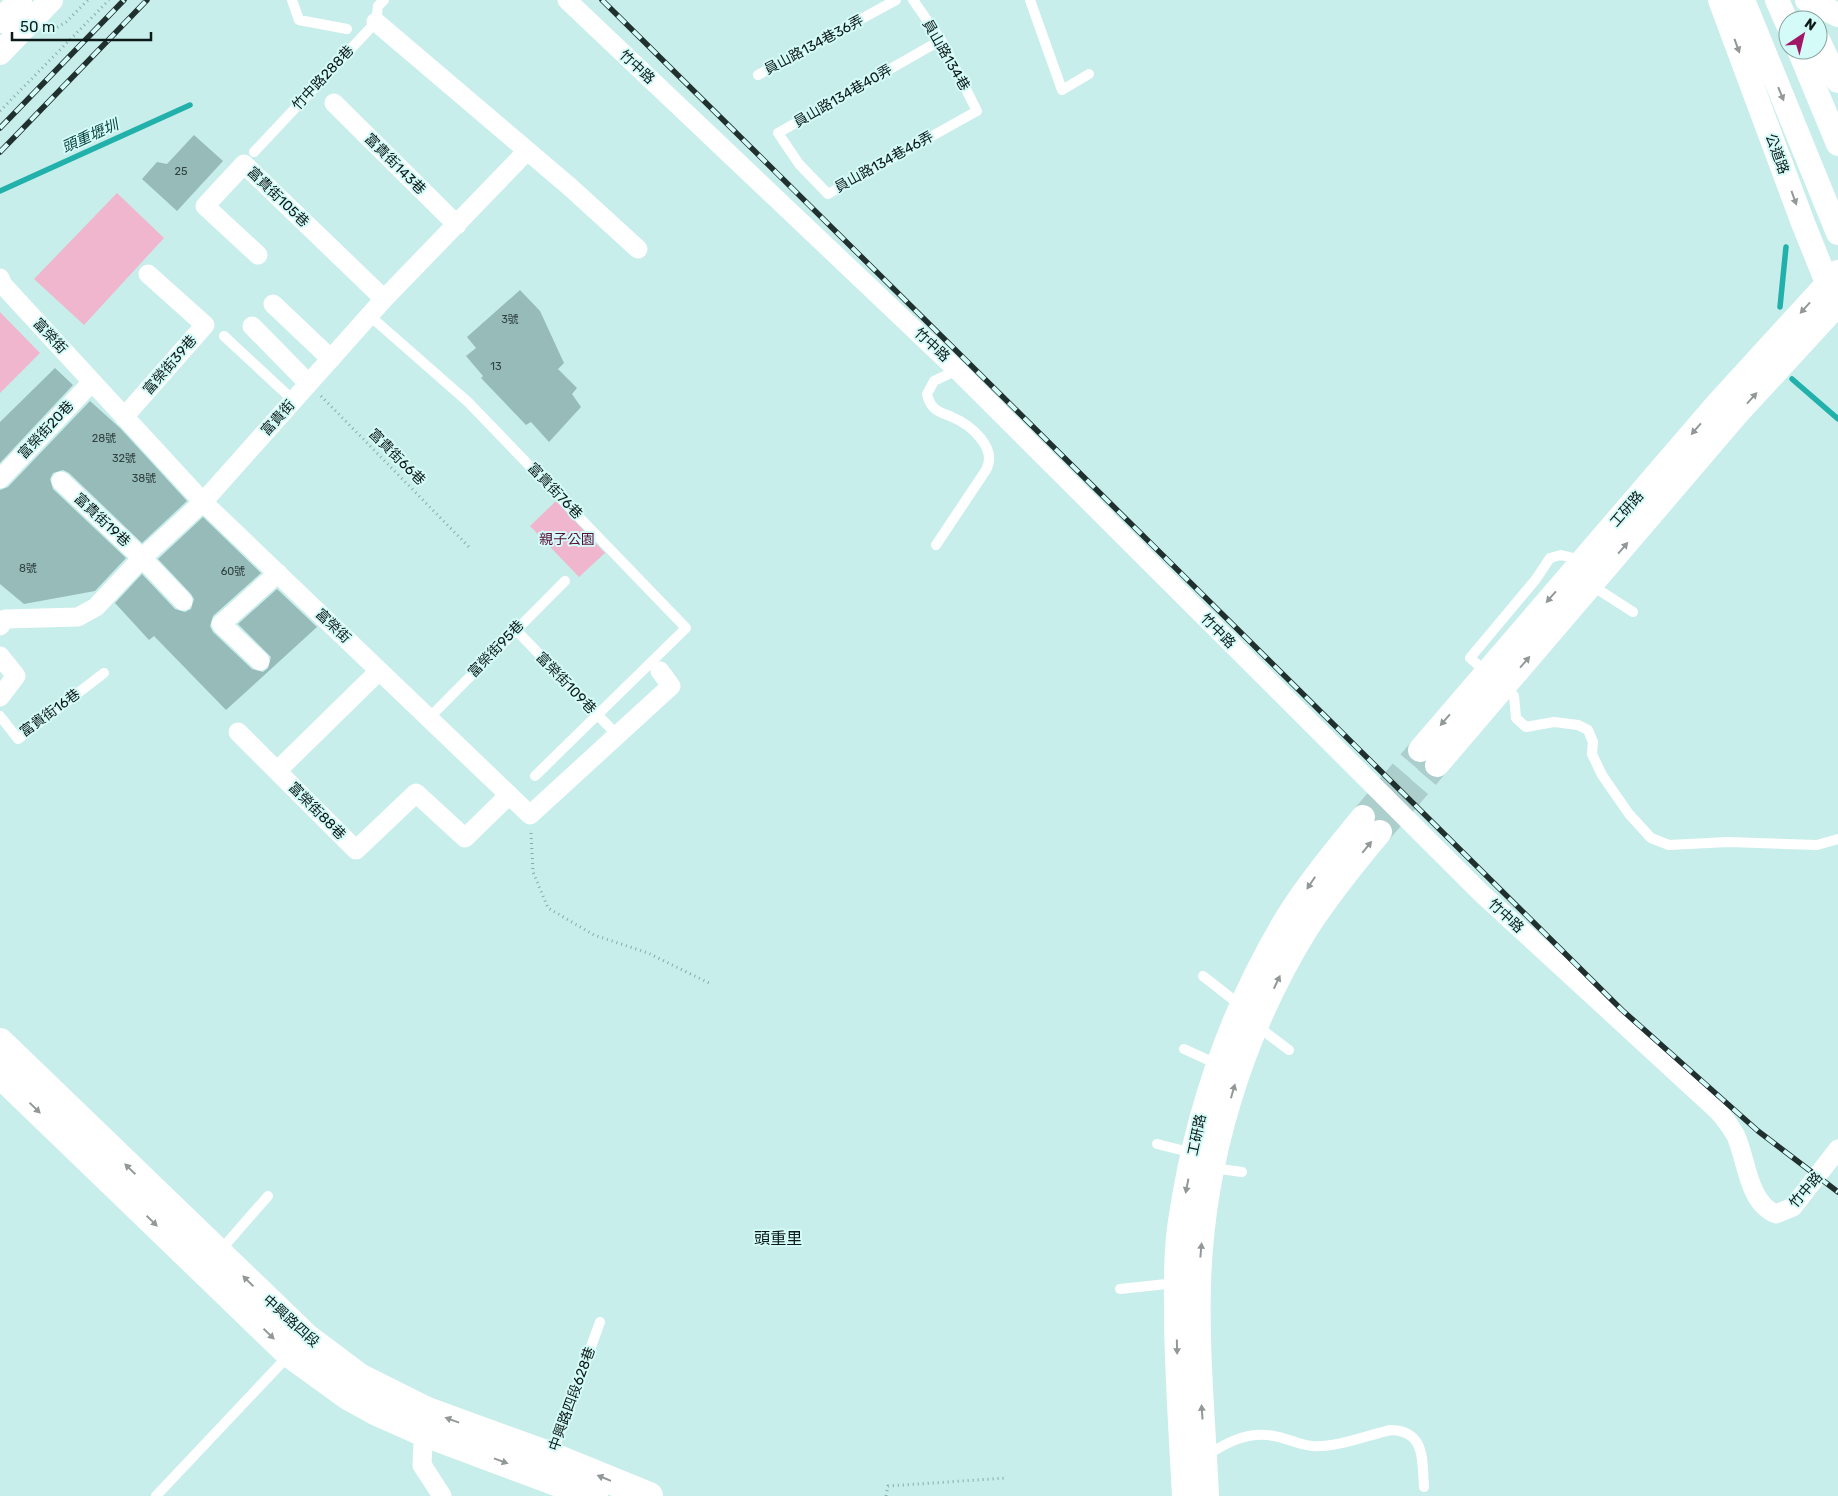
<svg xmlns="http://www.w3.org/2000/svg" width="1838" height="1496" font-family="Rubik,'Noto Sans TC',sans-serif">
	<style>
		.green { fill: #efb6cd }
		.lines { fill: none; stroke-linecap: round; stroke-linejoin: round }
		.stream { stroke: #22b0aa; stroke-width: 5.5 }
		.building { fill: #97bbb8 }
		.tertiary-tunnel { stroke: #accecc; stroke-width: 24; stroke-dasharray: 24 12; stroke-linecap: butt }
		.path { stroke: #8ba9a7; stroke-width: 3; stroke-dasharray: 1 4; stroke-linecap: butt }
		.service { stroke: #fff; stroke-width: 10 }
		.minor { stroke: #fff; stroke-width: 19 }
		.tertiary { stroke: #fff; stroke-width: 24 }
		.secondary { stroke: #fff; stroke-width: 28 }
		.rail-casing { stroke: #1f302f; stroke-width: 5.5 }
		.rail { stroke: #d5fbf8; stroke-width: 4; stroke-dasharray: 11; stroke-linecap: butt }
		.oneway { fill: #929898 }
		.labels { text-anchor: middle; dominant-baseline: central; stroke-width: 4; stroke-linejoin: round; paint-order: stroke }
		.number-label { font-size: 11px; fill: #2f4242 }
		.street-label { font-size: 14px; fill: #0c1a1a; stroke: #d5fbf8 }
		.park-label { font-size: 14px; fill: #590e36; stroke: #d5fbf8 }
		.water-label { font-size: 15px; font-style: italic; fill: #0b4643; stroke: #d5fbf8 }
		.quarter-label { font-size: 16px; fill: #0c1a1a; stroke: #d5fbf8 }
	</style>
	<rect width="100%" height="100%" fill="#c8eeeb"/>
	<path class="green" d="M 117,193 L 164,238 L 84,325 L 34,279 Z
		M 0,312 L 40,353 L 0,393 Z
		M 556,501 L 605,553 L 579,577 L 530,526 Z"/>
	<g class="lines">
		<path class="stream" d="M 0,191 L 190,105
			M 1780,307 L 1786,247
			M 1792,379 L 1838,419"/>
	</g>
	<path class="building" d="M 194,135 L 223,161 L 177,211 L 142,179 L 157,162 L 167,164 Z
		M 520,290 L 540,311 L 564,363 L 558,369 L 577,388 L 572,394 L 581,407 L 549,442 L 531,422 L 526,425 L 481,378 L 483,376 L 466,356 L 476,348 L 467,337 Z
		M 55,368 L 73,385 L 0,463 L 0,422 Z
		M 90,401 L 120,428 L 187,501 L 142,543 L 69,473 L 63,470 L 53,473 L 50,479 L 53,489 L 126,558 L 95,591 L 24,604 L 0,584 L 0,490 L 8,487 Z
		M 203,517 L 261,573 L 213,616 L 210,626 L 213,632 L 252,669 L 263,672 L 268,668 L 271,657 L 238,624 L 277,589 L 317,627 L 226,710 L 154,636 L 149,640 L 115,603 L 142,574 L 175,609 L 185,612 L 191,609 L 194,599 L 191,594 L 158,559 Z"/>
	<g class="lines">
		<path class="tertiary-tunnel" d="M 1363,817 L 1420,750
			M 1380,832 L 1437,765"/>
		<path class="path" d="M 53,30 L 66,22 L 88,0
			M 0,111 L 109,0
			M 321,396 L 469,547
			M 531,833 L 533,872 L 548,908 L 594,935 L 648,953 L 711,984
			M 886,1496 L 888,1486 L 1006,1478"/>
		<path class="service" d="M 292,0 L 299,20 L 347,29
			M 913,0 L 941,40 L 977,111 L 828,194 L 799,164 L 778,133 L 941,40
			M 1030,0 L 1062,90 L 1089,74
			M 758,75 L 896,0
			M 254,152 L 376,22 L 378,6 L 384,0
			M 370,316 L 468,402 L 686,628 L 535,776
			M 224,336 L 294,401
			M 936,545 L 986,470 C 998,448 971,425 952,417 C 946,414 939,413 934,408 C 930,404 928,399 927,394 L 934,381 L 957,370
			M 1591,585 L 1633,612
			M 515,629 L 617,735
			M 1487,673 L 1470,658 L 1536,579 L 1550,558 L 1561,555 L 1582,560
			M 1504,688 L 1514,696 L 1516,718 L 1526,727 L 1554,722 L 1578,725 L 1588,730 L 1593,742 L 1592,754 L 1602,775 L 1629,814 L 1651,838 L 1669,845 L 1728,842 L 1817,845 L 1838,839
			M 0,716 L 18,739 L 104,673
			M 429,718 L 565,581
			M 1203,976 L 1240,1005
			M 1257,1026 L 1289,1050
			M 1184,1049 L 1217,1064
			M 1157,1144 L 1193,1153
			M 1213,1168 L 1242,1172
			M 219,1252 L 268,1196
			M 1120,1289 L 1176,1283
			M 552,1454 L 600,1322
			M 1206,1456 C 1227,1442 1248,1431 1274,1436 C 1287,1438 1299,1445 1312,1446 C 1337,1448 1367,1435 1391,1430 C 1426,1431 1422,1461 1424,1487
			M 156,1496 L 290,1354"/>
		<path class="minor" d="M 567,0 L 957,370 L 1481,893 L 1718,1111 C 1725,1119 1731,1127 1736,1136 C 1747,1161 1748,1203 1776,1214 L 1793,1207 L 1838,1149
			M 376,22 L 570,187 L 638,249
			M 334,103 L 457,225
			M 258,255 L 205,206 L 244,164 L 384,299
			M 0,278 L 3,285 L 203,502 L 530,815 L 671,686 L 660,671
			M 273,304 L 331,359
			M 252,326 L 308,383
			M 124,417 L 205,325 L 148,274
			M 0,479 L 92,382
			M 61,481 L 142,558 L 183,601
			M 0,626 L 5,619 L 78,617 L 96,607 L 142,558 L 203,502 L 384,299 L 527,151
			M 0,656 L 16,676 L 0,697
			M 260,661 L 221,624 L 278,573
			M 238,732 L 356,850 L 416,793 L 465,838 L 509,795
			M 277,771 L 379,671
			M 424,1422 L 422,1465 L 442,1496"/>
		<path class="tertiary" d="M 1720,0 L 1803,223 L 1832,295
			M 1743,0 L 1838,233
			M 1777,0 L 1788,25
			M 1807,0 L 1838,15
			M 0,21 L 20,0
			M 1818,40 L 1838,81
			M 1799,50 L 1838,144
			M 0,53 L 51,0
			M 1420,750 L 1718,403 L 1838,272
			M 1437,765 L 1736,415 L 1838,304
			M 1184,1496 C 1181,1438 1177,1380 1176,1322 C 1176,1289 1175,1254 1180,1221 C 1196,1113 1231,1010 1288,916 C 1310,881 1337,849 1363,817
			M 1207,1496 C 1204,1426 1197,1356 1199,1285 C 1202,1161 1242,1033 1307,928 C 1329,894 1354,863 1380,832"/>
		<path class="secondary" d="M 0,1042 L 307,1338 L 359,1377 L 427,1411 L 551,1456 L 649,1496
			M 0,1074 L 290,1354 L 348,1396 L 377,1412 L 422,1432 L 594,1496"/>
		<defs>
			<path id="rail" d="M 602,0 L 1622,1010 L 1758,1131 L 1838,1192
				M 0,128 L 124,0
				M 0,152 L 147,0"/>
		</defs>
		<use href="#rail" class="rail-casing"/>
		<use href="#rail" class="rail"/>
	</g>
	<defs><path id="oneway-solid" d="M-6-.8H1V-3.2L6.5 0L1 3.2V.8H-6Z" transform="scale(1.25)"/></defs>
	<g class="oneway">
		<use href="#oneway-solid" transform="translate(1737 46) rotate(70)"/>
		<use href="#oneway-solid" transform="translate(1781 94) rotate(68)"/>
		<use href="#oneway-solid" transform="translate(1794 198) rotate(70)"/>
		<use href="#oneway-solid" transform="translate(1805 308) rotate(132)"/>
		<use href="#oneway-solid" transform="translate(1752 398) rotate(-48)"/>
		<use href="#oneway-solid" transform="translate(1696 429) rotate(131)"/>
		<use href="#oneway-solid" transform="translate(1623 548) rotate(-49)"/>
		<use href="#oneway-solid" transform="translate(1551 597) rotate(131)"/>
		<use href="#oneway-solid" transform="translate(1525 662) rotate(-49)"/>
		<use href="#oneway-solid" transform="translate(1445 720) rotate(131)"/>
		<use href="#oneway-solid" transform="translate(1367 847) rotate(-51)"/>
		<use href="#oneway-solid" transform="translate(1311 883) rotate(124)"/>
		<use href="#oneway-solid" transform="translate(1277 982) rotate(-65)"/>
		<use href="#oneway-solid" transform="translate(1233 1091) rotate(-74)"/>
		<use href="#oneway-solid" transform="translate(35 1108) rotate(44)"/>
		<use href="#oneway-solid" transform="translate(130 1169) rotate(-136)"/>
		<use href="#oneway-solid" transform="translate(1187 1186) rotate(101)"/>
		<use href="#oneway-solid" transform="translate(152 1221) rotate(44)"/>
		<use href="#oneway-solid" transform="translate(1201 1250) rotate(-85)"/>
		<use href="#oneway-solid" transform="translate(248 1281) rotate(-136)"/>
		<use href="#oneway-solid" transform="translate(269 1334) rotate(44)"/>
		<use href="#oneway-solid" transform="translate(1177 1347) rotate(89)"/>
		<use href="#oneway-solid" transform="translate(1202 1412) rotate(-94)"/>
		<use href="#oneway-solid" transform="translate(452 1420) rotate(-160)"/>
		<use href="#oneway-solid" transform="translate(501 1461) rotate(20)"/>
		<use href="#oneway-solid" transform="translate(604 1478) rotate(-158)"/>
	</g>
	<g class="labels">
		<g class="number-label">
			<text x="181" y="171">25</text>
			<text x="510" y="319">3號</text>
			<text x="496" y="366">13</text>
			<text x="104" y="438">28號</text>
			<text x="124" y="458">32號</text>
			<text x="144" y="478">38號</text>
			<text x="28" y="568">8號</text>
			<text x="233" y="571">60號</text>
		</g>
		<g class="street-label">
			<text transform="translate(814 45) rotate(-28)">員山路134巷36弄</text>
			<text transform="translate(946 55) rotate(60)">員山路134巷</text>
			<text transform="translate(637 67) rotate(43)">竹中路</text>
			<text transform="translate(323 78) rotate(-47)">竹中路288巷</text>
			<text transform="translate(843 96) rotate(-30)">員山路134巷40弄</text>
			<text transform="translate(1777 154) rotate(70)">公道路</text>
			<text transform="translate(884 162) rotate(-29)">員山路134巷46弄</text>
			<text transform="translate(395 164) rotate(45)">富貴街143巷</text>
			<text transform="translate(278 197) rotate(44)">富貴街105巷</text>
			<text transform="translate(50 336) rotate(47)">富榮街</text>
			<text transform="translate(932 345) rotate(43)">竹中路</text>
			<text transform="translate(170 365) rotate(-49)">富榮街39巷</text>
			<text transform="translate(278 418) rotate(-48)">富貴街</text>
			<text transform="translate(46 430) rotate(-47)">富榮街20巷</text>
			<text transform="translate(397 457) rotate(45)">富貴街66巷</text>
			<text transform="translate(555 491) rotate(46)">富貴街76巷</text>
			<text transform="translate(1627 509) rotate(-49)">工研路</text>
			<text transform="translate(102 520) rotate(43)">富貴街19巷</text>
			<text transform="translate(333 626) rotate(44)">富榮街</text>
			<text transform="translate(1218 631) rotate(45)">竹中路</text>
			<text transform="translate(496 649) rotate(-46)">富榮街95巷</text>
			<text transform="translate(566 683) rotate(46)">富榮街109巷</text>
			<text transform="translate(50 713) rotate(-36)">富貴街16巷</text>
			<text transform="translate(317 811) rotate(45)">富榮街88巷</text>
			<text transform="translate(1506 916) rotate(43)">竹中路</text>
			<text transform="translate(1197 1135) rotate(-78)">工研路</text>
			<text transform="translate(1806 1190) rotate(-49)">竹中路</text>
			<text transform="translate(291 1321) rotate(42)">中興路四段</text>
			<text transform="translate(572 1399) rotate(-70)">中興路四段628巷</text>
		</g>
		<g class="park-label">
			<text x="567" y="539">親子公園</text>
		</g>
		<g class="water-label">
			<text transform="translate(90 136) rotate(-24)">頭重壢圳</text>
		</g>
		<g class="quarter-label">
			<text x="778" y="1238">頭重里</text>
		</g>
	</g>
	<g transform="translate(1803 35) rotate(35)"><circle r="24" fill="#d5fbf8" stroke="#85a19f"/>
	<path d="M0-4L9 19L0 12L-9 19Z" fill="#a01865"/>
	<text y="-8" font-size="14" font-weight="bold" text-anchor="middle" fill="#0c1a1a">N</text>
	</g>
	<path d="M12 32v8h139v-8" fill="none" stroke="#0c1a1a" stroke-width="2.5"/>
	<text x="20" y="32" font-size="15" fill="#0c1a1a" stroke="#d5fbf8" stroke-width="4" paint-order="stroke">50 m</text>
</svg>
